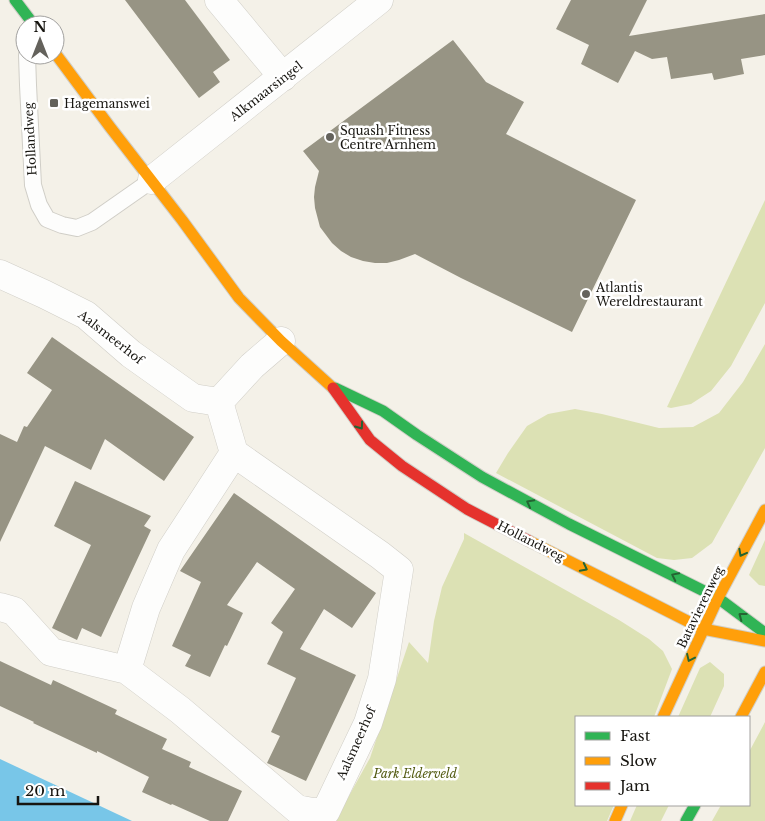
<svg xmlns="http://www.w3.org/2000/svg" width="765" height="821" font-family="'Libre Baskerville',serif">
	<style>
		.green { fill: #dce1b4 }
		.water { fill: #78c6e8 }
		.building { fill: #979484 }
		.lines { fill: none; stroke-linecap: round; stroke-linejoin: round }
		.lane-casing { stroke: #d0cec7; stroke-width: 18 }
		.street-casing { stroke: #d0cec7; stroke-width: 29 }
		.fast-casing { stroke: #d0cec7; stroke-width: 13 }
		.slow-casing { stroke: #d0cec7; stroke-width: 13 }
		.jam-casing { stroke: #d0cec7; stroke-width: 13 }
		.lane { stroke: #fdfdfc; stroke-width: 16 }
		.street { stroke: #fdfdfc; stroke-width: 28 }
		.fast { stroke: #30b455; stroke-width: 11 }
		.slow { stroke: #ff9f0a; stroke-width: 11 }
		.jam { stroke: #e5322d; stroke-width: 11 }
		.oneway { stroke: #246432 }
		.poi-dot { fill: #64625c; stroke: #fff; stroke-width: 2 }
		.labels { text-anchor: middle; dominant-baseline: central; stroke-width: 5; stroke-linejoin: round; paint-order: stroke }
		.street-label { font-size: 12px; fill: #171510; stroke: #fff }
		.poi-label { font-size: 12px; fill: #171510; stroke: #fff; text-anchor: start }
		.park-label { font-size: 12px; font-style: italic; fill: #535b12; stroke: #fff }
	</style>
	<rect width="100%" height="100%" fill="#f4f1e8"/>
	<path class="green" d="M 765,200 L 765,303 L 731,366 L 711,391 L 691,404 L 671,408 L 667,407 Z
		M 765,344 L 765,448 L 712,543 L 692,558 L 674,560 L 657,558 L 496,473 L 508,453 L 527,426 L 548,414 L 575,409 L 602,414 L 659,428 L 693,427 L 719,413 L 743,382 Z
		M 464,533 L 619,620 L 649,639 L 663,651 L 672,669 L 654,717 L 576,717 L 576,805 L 614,805 L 607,821 L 335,821 L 370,758 L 409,642 L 428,663 L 434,621 L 442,587 L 464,539 Z
		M 765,540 L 765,586 L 759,585 L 749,575 Z
		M 710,662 L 724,674 L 724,686 L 710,717 L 678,717 L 700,668 Z
		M 765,722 L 765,821 L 712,821 L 721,805 L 749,805 L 749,752 Z
		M 637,805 L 669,805 L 661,821 L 630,821 Z"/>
	<path class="water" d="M 0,759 L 132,821 L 0,821 Z"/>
	<path class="building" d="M 125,0 L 185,0 L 230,60 L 213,72 L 220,82 L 199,98 Z
		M 571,0 L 647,0 L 629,36 L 765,14 L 765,55 L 741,59 L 744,74 L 714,80 L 712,73 L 671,79 L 667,57 L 652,59 L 635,51 L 618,83 L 581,64 L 589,45 L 556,29 Z
		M 453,40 L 486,82 L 524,102 L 506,134 L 636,200 L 572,332 L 461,278 L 415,254 L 399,260 L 387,263 L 375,263 L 363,261 L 351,257 L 341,251 L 332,243 L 320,227 L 315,208 L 314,197 L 315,187 L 319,171 L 303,151 Z
		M 52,337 L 194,437 L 164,481 L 105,439 L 91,470 L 45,446 L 0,542 L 0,434 L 17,442 L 24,426 L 27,427 L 52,390 L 27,373 Z
		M 75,481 L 151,516 L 144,526 L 151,530 L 101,637 L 82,628 L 77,640 L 52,628 L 91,545 L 54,526 Z
		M 234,493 L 376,593 L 352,628 L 324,609 L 300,649 L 356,675 L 306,781 L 267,763 L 280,736 L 271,732 L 296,678 L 267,664 L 283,632 L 271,623 L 295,589 L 257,562 L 227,605 L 243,613 L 227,646 L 225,645 L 210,677 L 185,666 L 191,655 L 172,646 L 201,582 L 180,571 Z
		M 0,661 L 51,685 L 53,680 L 117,710 L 115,714 L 167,739 L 162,749 L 191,762 L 189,767 L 242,791 L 228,821 L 210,821 L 172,804 L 171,805 L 142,792 L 149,777 L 97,751 L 97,753 L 33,723 L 34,722 L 0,706 Z"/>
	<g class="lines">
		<defs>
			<path id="lane" d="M 27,55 L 28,85 L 33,185 L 39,205 L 47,219 L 62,225 L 77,228 L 92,222 L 152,180"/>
			<path id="street" d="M 219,0 L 283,77
				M 152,180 L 379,0
				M 0,274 L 44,294 L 86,315 L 131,354 L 193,398 L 219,402
				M 219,402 L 252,366 L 281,341
				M 0,607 L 14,611 L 51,652 L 127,670 L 180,710 L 297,809 L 312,812 L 326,811 L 368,723 L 382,679 L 399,570 L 380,555 L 234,453 L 219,402
				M 127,670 L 146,608 L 171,550 L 234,453"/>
			<path id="fast" d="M 15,0 L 34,25
				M 335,388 L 383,411 L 417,435 L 482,477 L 569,524 L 718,598 L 765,633
				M 686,821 L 695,805"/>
			<path id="slow" d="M 55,53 L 110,127 L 182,220 L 239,298 L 281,341 L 333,388
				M 529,541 L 703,629 L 765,641
				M 663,717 L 718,598 L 765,510
				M 741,717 L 765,672
				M 615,821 L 622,805"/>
			<path id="jam" d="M 333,388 L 370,440 L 402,466 L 467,509 L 529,541"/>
		</defs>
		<use href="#lane" class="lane-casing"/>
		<use href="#street" class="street-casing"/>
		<use href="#fast" class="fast-casing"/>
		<use href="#slow" class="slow-casing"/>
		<use href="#jam" class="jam-casing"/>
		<use href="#lane" class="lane"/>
		<use href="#street" class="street"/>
		<use href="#fast" class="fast"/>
		<use href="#slow" class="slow"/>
		<use href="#jam" class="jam"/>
	</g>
	<defs><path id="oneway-chevron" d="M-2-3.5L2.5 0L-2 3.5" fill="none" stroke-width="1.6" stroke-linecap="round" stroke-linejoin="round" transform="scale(1.25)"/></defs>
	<g class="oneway">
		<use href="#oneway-chevron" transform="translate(360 426) rotate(54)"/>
		<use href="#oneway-chevron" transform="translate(530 503) rotate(-152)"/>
		<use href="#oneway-chevron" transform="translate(742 553) rotate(118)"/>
		<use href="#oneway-chevron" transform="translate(584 568) rotate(27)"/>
		<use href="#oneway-chevron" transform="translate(675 576) rotate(-154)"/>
		<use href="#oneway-chevron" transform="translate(742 616) rotate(-143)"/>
		<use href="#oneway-chevron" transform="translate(690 658) rotate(115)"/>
	</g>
	<g class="poi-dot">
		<rect x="49" y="98" width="10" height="10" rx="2.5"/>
		<circle cx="330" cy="137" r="5"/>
		<circle cx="586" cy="294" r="5"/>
	</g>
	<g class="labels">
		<g class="street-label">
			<text transform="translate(266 91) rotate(-38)">Alkmaarsingel</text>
			<text transform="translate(30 139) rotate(-93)">Hollandweg</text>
			<text transform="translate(111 337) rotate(38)">Aalsmeerhof</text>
			<text transform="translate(531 541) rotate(27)">Hollandweg</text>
			<text transform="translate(700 607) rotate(-64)">Batavierenweg</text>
			<text transform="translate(356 743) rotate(-66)">Aalsmeerhof</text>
		</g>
		<g class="poi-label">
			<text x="64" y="103">Hagemanswei</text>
			<text x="340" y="130">Squash Fitness<tspan x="340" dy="14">Centre Arnhem</tspan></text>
			<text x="596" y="287">Atlantis<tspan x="596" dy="14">Wereldrestaurant</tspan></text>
		</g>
		<g class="park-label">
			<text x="415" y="773">Park Elderveld</text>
		</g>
	</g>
	<rect x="575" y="716" width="175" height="90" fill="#ffffff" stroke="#a2a19f"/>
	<rect x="585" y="732" width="25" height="8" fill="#30b455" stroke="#a2a19f"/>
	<text x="620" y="741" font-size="15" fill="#171510">Fast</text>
	<rect x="585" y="757" width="25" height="8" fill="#ff9f0a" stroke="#a2a19f"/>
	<text x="620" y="766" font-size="15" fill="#171510">Slow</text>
	<rect x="585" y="782" width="25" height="8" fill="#e5322d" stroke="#a2a19f"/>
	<text x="620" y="791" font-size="15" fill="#171510">Jam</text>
	<g transform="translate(40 40)"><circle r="24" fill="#ffffff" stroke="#a2a19f"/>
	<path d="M0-4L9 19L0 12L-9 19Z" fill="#64625c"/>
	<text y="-8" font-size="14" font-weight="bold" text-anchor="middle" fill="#171510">N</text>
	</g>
	<path d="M18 796v8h80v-8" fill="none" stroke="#171510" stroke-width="2.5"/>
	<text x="25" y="796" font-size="15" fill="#171510" stroke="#ffffff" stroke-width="4" paint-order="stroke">20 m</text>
</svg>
